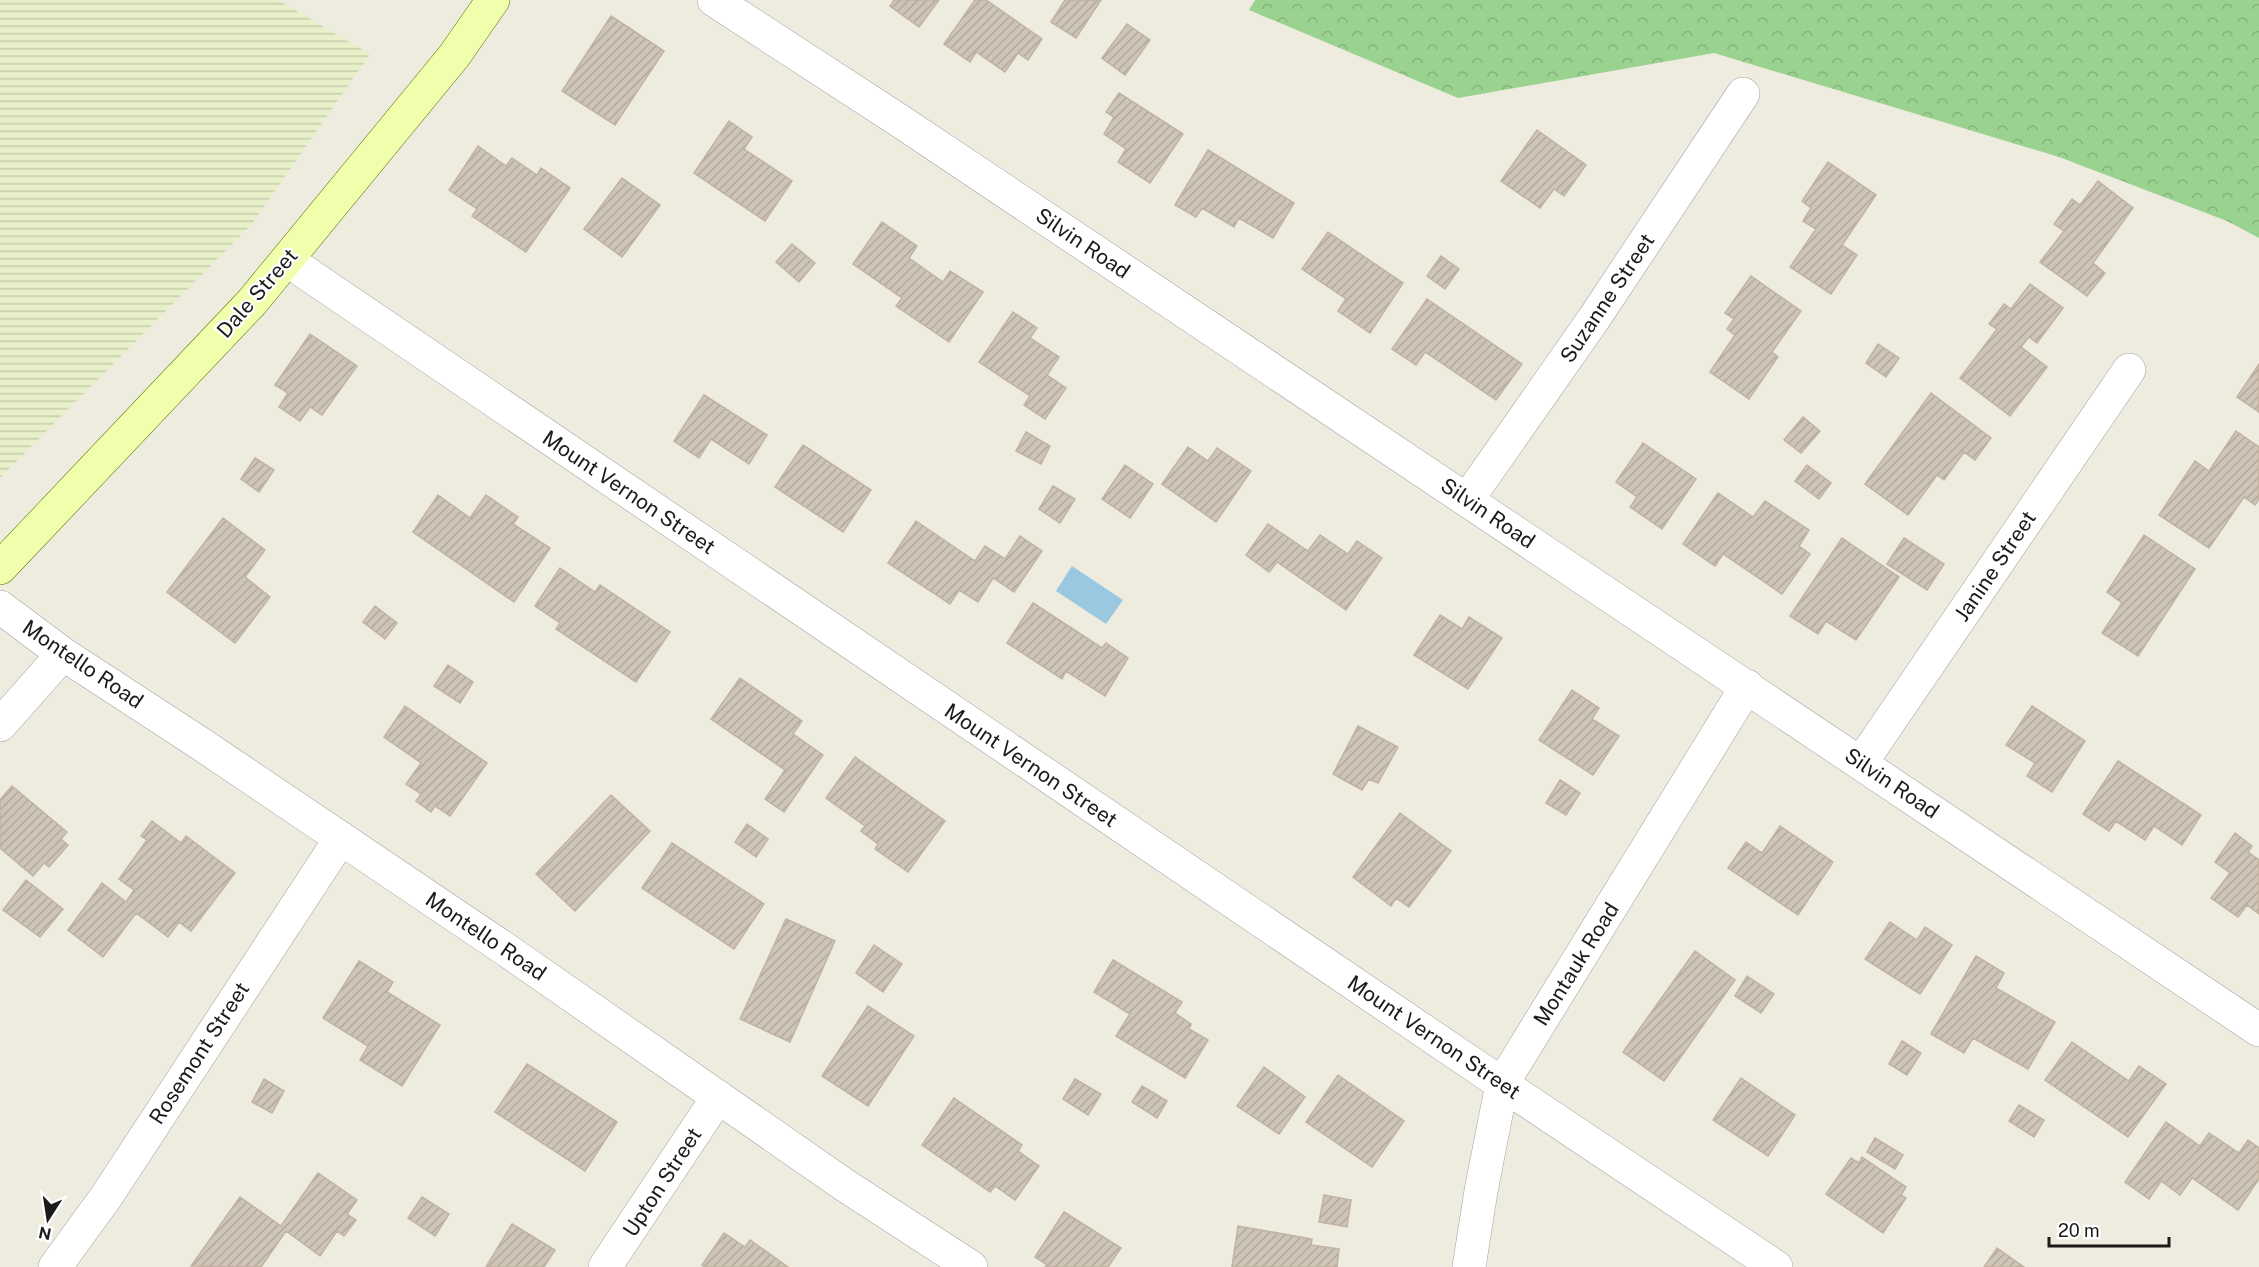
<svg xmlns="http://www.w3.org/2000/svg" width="2259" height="1267" font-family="'Public Sans',sans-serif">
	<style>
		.farmland { fill: url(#farmland-rules) }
		.forest { fill: url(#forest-crowns) }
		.water { fill: #9ac8e1 }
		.building { fill: url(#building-hatch); stroke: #c1b3a0; stroke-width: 1.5 }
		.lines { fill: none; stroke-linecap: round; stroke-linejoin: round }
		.street-casing { stroke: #a2a2a2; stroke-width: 34 }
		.secondary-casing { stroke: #597400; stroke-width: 34 }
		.street { stroke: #fff; stroke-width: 33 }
		.secondary { stroke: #f0ffac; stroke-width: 33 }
		.labels { text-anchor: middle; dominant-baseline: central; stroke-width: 4.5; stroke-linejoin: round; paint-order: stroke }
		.street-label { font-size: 21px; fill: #1b1b1b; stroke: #fff }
	</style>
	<defs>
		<pattern id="farmland-rules" width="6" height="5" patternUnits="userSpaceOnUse" patternTransform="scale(1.5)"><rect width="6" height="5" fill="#e7f0c8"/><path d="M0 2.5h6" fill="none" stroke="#c6cdab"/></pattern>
		<pattern id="forest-crowns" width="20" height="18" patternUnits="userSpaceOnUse" patternTransform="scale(1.5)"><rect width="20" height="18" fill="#9ad28f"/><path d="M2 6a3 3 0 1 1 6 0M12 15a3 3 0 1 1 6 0" fill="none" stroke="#84b47b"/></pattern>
		<pattern id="building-hatch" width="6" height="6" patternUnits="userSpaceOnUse" patternTransform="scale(1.5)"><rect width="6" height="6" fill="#cec5b8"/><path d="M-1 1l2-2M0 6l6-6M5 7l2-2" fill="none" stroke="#b0a99e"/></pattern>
	</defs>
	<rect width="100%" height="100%" fill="#eeebdf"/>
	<path class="farmland" d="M 0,0 L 278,0 L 370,54 L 252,224 L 0,478 Z"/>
	<path class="forest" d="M 1255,0 L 2259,0 L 2259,238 L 2227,221 L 2059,157 L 1714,53 L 1458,98 L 1249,10 Z"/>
	<path class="water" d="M 1072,566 L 1123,600 L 1106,624 L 1056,591 Z"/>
	<path class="building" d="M 894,0 L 939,0 L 919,27 L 890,6 Z
		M 975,0 L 986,0 L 1042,39 L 1028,60 L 1018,53 L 1005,72 L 976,52 L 970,62 L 944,44 Z
		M 1065,0 L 1101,0 L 1076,38 L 1051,22 Z
		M 611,16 L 664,51 L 615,125 L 562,91 Z
		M 1127,24 L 1150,40 L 1125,75 L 1102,58 Z
		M 1119,93 L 1183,134 L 1150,183 L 1118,162 L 1126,149 L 1104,134 L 1114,117 L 1106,112 Z
		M 729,121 L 752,137 L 744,149 L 792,181 L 765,221 L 694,173 Z
		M 1537,130 L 1586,165 L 1564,196 L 1554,189 L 1540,208 L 1501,181 Z
		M 478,146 L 506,166 L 512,158 L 537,175 L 541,168 L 570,188 L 526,252 L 472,216 L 477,209 L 449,190 Z
		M 1208,150 L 1294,203 L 1273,238 L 1239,218 L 1234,227 L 1202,208 L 1196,217 L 1175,205 Z
		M 1828,162 L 1876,195 L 1842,245 L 1857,255 L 1831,294 L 1790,267 L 1816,229 L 1803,221 L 1811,208 L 1802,201 Z
		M 622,178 L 660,205 L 622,257 L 584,229 Z
		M 2098,181 L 2133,208 L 2093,263 L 2105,273 L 2087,296 L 2040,262 L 2064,231 L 2054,224 L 2072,199 L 2080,205 Z
		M 882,222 L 917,246 L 909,258 L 943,282 L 950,271 L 983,292 L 949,342 L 896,306 L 902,298 L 853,264 Z
		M 1328,232 L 1403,283 L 1370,333 L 1338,311 L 1346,299 L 1302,269 Z
		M 792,244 L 815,263 L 799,282 L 776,262 Z
		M 1441,256 L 1459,269 L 1445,289 L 1427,276 Z
		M 1751,276 L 1801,311 L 1772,352 L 1778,357 L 1749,399 L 1710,372 L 1735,335 L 1727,329 L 1734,319 L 1725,313 Z
		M 2030,284 L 2063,308 L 2037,343 L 2029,337 L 2021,347 L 2047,367 L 2010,416 L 1960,378 L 1997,329 L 1989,324 L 2004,304 L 2011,309 Z
		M 1427,299 L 1522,364 L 1496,400 L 1425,352 L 1416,365 L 1392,349 Z
		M 1013,312 L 1037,328 L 1030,338 L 1059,357 L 1047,375 L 1066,388 L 1045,419 L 1024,405 L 1030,396 L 979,362 Z
		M 310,334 L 357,366 L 322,415 L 310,407 L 300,421 L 279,407 L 288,393 L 275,385 Z
		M 1878,344 L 1899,358 L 1886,377 L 1866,363 Z
		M 2259,364 L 2259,412 L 2237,397 Z
		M 1931,393 L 1991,438 L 1975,460 L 1964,452 L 1944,480 L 1937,475 L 1908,515 L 1865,484 Z
		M 704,395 L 767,435 L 749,464 L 711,439 L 699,458 L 674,441 Z
		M 1803,417 L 1820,431 L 1801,453 L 1784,440 Z
		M 2236,431 L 2259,447 L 2259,499 L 2255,505 L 2244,497 L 2209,548 L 2159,515 L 2195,461 L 2209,471 Z
		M 1026,432 L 1050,446 L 1041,464 L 1016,451 Z
		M 1643,443 L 1696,479 L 1662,529 L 1630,507 L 1637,497 L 1616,482 Z
		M 803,445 L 871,490 L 843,532 L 775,487 Z
		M 1188,447 L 1208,461 L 1217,448 L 1251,471 L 1216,522 L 1162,484 Z
		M 255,458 L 274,470 L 259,492 L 241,479 Z
		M 1125,465 L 1153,484 L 1130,518 L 1102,499 Z
		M 1807,465 L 1831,483 L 1819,499 L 1795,481 Z
		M 1053,486 L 1075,499 L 1060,523 L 1039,509 Z
		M 1718,493 L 1753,517 L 1765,501 L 1809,530 L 1799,546 L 1810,554 L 1782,594 L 1723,554 L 1715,566 L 1683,544 Z
		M 438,495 L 470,518 L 486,495 L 518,517 L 513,524 L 550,548 L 514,602 L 413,532 Z
		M 223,518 L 265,550 L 245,577 L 270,597 L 235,643 L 167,592 Z
		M 916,521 L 975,561 L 985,546 L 1005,559 L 1020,536 L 1042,551 L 1014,592 L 993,578 L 978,602 L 959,590 L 950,604 L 888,563 Z
		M 1268,524 L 1308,551 L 1320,535 L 1348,554 L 1357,541 L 1382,558 L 1346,610 L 1277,562 L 1269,572 L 1246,555 Z
		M 2144,535 L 2195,569 L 2138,656 L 2102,633 L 2122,603 L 2107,592 Z
		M 1842,538 L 1899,577 L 1856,640 L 1826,621 L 1818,634 L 1790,616 Z
		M 1904,538 L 1944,564 L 1927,590 L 1887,564 Z
		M 560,568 L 595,592 L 600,585 L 670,632 L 636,682 L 556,629 L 560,623 L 535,606 Z
		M 1033,603 L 1102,648 L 1106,643 L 1128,658 L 1105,696 L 1066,671 L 1062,679 L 1007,643 Z
		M 375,606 L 397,623 L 385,639 L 363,622 Z
		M 1440,615 L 1462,629 L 1469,617 L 1502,638 L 1468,689 L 1414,655 Z
		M 448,665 L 473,682 L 460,703 L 434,686 Z
		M 740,678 L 802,721 L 793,734 L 823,755 L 784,812 L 765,799 L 785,770 L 711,719 Z
		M 1572,690 L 1599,708 L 1592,719 L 1619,736 L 1593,775 L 1539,740 Z
		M 405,706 L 487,763 L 450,816 L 435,806 L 431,812 L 416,801 L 421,794 L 406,784 L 421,763 L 384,737 Z
		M 2032,706 L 2085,741 L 2052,792 L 2027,776 L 2035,763 L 2006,745 Z
		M 1358,726 L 1398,747 L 1378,783 L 1369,779 L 1362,790 L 1333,774 Z
		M 855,757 L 945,821 L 908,872 L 875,849 L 878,844 L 861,831 L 865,826 L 826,798 Z
		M 2118,761 L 2201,815 L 2182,845 L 2154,826 L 2145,840 L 2116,821 L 2109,831 L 2083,814 Z
		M 1560,780 L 1580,793 L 1566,815 L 1546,803 Z
		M 12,786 L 67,832 L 61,839 L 68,845 L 49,867 L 44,863 L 33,876 L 0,848 L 0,800 Z
		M 611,795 L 650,831 L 575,911 L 536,874 Z
		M 1400,813 L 1451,851 L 1409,907 L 1396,898 L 1391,906 L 1353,877 Z
		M 152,821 L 181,843 L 186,836 L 235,873 L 191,931 L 179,922 L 168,937 L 136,913 L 103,957 L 68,930 L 102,883 L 126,902 L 134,890 L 119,879 L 147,840 L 141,836 Z
		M 747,824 L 768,839 L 756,857 L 735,842 Z
		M 1780,826 L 1833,862 L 1798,915 L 1728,868 L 1746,842 L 1762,853 Z
		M 2235,833 L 2252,846 L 2248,852 L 2259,860 L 2259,914 L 2247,905 L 2238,917 L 2211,898 L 2230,873 L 2215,862 Z
		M 672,843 L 764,904 L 734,949 L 642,888 Z
		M 26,880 L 63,909 L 40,937 L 3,910 Z
		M 786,919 L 835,941 L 790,1042 L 740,1019 Z
		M 1890,922 L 1917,940 L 1925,927 L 1952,945 L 1920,994 L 1865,959 Z
		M 874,945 L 902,964 L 883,992 L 856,973 Z
		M 1695,951 L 1735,980 L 1664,1081 L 1623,1052 Z
		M 1976,956 L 2004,973 L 1996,988 L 2055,1022 L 2028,1069 L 1973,1038 L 1964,1053 L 1931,1034 Z
		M 1113,960 L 1182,1002 L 1175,1013 L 1191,1024 L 1189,1029 L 1208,1040 L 1185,1078 L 1116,1036 L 1130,1014 L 1094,992 Z
		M 359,961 L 393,982 L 387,992 L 440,1025 L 402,1086 L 360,1060 L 368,1046 L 323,1018 Z
		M 1747,976 L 1774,994 L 1761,1013 L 1735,996 Z
		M 868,1006 L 914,1036 L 868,1106 L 822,1076 Z
		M 1902,1041 L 1921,1053 L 1907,1075 L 1889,1064 Z
		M 2072,1042 L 2129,1081 L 2139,1066 L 2166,1084 L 2128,1137 L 2045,1080 Z
		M 527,1064 L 617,1122 L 585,1171 L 495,1112 Z
		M 1264,1067 L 1305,1097 L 1279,1134 L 1237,1106 Z
		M 1338,1075 L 1404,1121 L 1372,1167 L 1306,1122 Z
		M 1741,1078 L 1795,1115 L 1768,1156 L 1713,1120 Z
		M 264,1079 L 284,1091 L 272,1113 L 252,1102 Z
		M 1075,1079 L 1101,1094 L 1088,1115 L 1063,1099 Z
		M 1142,1086 L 1167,1101 L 1157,1118 L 1132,1102 Z
		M 954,1098 L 1022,1145 L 1018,1151 L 1039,1166 L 1015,1200 L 995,1186 L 990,1192 L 922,1145 Z
		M 2019,1105 L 2044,1120 L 2034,1137 L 2009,1121 Z
		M 2166,1122 L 2200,1146 L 2209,1133 L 2239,1153 L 2248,1140 L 2259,1148 L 2259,1179 L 2238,1210 L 2192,1178 L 2180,1195 L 2161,1181 L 2149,1199 L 2125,1182 Z
		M 1875,1138 L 1903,1155 L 1895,1169 L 1867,1152 Z
		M 1862,1157 L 1906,1187 L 1901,1195 L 1906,1198 L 1883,1233 L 1826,1194 L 1851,1158 L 1859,1163 Z
		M 318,1173 L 357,1200 L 347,1214 L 356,1220 L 344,1236 L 337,1231 L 320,1256 L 286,1231 L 261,1267 L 191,1266 L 240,1197 L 281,1226 Z
		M 1324,1195 L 1351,1200 L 1347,1227 L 1319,1222 Z
		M 422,1197 L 449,1214 L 435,1236 L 408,1218 Z
		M 1064,1212 L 1121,1248 L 1108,1267 L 1045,1267 L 1047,1265 L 1035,1257 Z
		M 512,1224 L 555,1250 L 544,1267 L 486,1267 Z
		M 1238,1226 L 1312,1239 L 1311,1245 L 1339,1249 L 1337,1267 L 1232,1267 Z
		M 724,1233 L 745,1247 L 750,1240 L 788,1267 L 705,1267 L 702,1265 Z
		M 1997,1248 L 2024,1267 L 1984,1267 Z"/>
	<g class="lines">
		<defs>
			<path id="street" d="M 714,0 L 900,121 L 2259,1030
				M 287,260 L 1502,1084 L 1776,1267
				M 1467,500 L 1593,320 L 1743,94
				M 0,607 L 63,654 L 201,744 L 505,949 L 846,1186 L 971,1267
				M 0,725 L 63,654
				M 1861,763 L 2129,370
				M 55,1267 L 106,1197 L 341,838
				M 605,1267 L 718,1097
				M 1469,1267 L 1481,1191 L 1502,1084 L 1747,686"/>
			<path id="secondary" d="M 0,568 L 252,302 L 454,56 L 493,0"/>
		</defs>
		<use href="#street" class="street-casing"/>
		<use href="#secondary" class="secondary-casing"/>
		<use href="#street" class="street"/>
		<use href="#secondary" class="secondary"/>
	</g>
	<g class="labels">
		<g class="street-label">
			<text transform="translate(1083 243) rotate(34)">Silvin Road</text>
			<text transform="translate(257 293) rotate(-49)">Dale Street</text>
			<text transform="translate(1607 298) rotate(-56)">Suzanne Street</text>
			<text transform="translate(629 492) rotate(34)">Mount Vernon Street</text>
			<text transform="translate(1488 513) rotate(34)">Silvin Road</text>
			<text transform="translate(1995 566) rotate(-56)">Janine Street</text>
			<text transform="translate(83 664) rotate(34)">Montello Road</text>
			<text transform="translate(1031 765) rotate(34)">Mount Vernon Street</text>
			<text transform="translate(1892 783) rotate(34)">Silvin Road</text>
			<text transform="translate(486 936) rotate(34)">Montello Road</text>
			<text transform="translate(1576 964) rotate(-58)">Montauk Road</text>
			<text transform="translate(1434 1037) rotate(34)">Mount Vernon Street</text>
			<text transform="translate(199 1053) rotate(-57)">Rosemont Street</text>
			<text transform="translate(662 1182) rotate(-57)">Upton Street</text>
		</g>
	</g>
	<g transform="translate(48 1219) rotate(192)" stroke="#ffffff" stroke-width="4.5" paint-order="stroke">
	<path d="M0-4.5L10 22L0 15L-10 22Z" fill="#1b1b1b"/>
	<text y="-9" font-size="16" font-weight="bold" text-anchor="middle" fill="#1b1b1b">N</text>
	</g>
	<path d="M2049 1237v9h120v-9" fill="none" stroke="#1b1b1b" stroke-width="3"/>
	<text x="2058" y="1237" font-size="18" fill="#1b1b1b" stroke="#ffffff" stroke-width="4.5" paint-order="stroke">20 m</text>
</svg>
